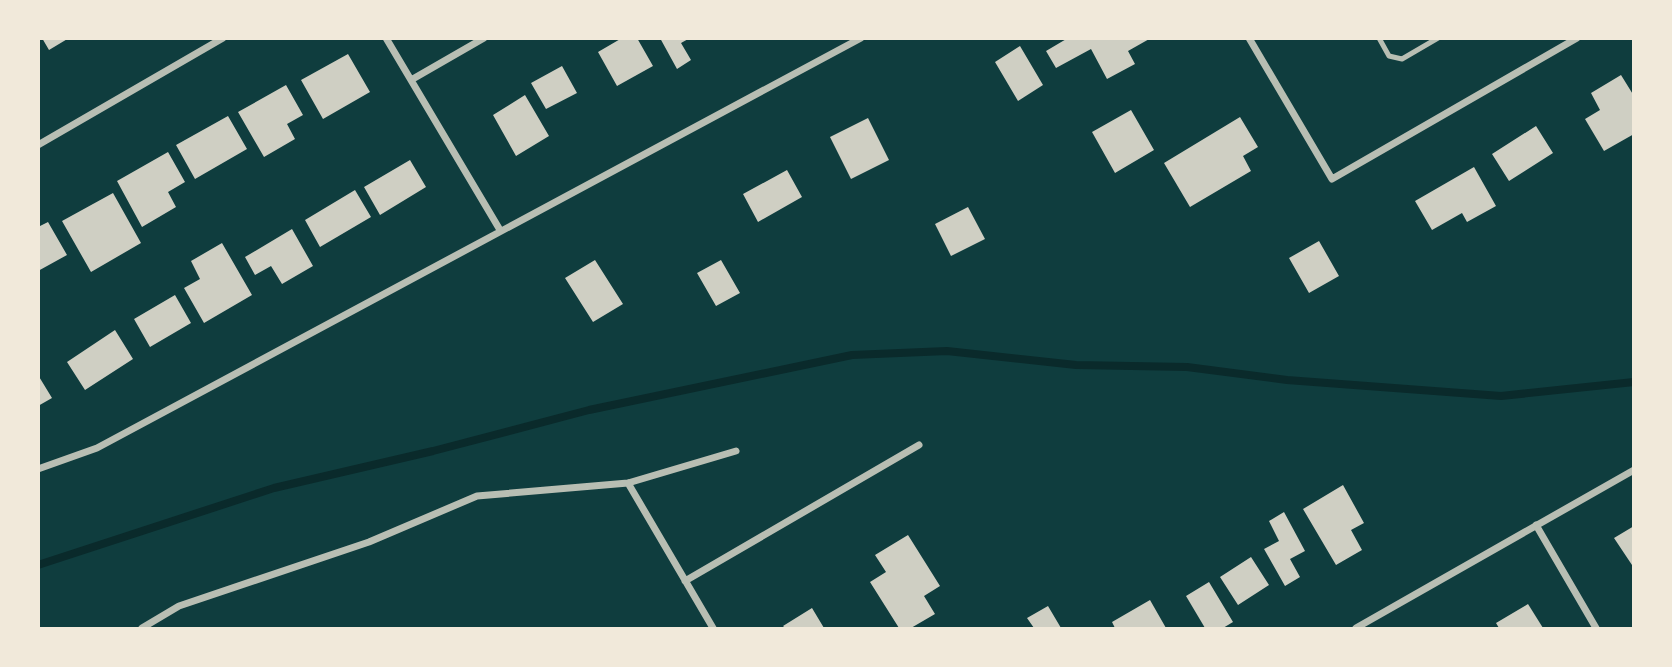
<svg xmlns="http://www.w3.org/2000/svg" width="1672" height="667" font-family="'Titillium Web',sans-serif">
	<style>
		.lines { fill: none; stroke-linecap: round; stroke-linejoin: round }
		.stream { stroke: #0a2a2b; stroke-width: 8 }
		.building { fill: #cfcfc3 }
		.service { stroke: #b8beb3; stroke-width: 5 }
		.minor { stroke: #b8beb3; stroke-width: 7 }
	</style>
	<rect width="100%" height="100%" fill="#0f3d3e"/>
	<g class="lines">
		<path class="stream" d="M 38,565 L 274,488 L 433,451 L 589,410 L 852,355 L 947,351 L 1076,365 L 1187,367 L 1287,380 L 1501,396 L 1634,382"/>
	</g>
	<path class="building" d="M 42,38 L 69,38 L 49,50 Z
		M 622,38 L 637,38 L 653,66 L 617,86 L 598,52 Z
		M 660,38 L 690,38 L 681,43 L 691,60 L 677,69 Z
		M 1068,38 L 1151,38 L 1128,51 L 1135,64 L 1107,79 L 1091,49 L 1056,68 L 1046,51 Z
		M 1020,46 L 1043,85 L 1018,101 L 995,62 Z
		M 348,54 L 370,92 L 323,119 L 301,80 Z
		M 562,66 L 577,93 L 546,109 L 531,83 Z
		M 1621,75 L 1634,96 L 1634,134 L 1604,151 L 1585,119 L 1600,110 L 1591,93 Z
		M 286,85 L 303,115 L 287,124 L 295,139 L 264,157 L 238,112 Z
		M 525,95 L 549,136 L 516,156 L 493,115 Z
		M 1131,110 L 1154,150 L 1115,173 L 1092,132 Z
		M 228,116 L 247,149 L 195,179 L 176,145 Z
		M 1240,117 L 1258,147 L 1243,156 L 1251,171 L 1190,207 L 1164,163 Z
		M 868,118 L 889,160 L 851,179 L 830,137 Z
		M 1536,126 L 1553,153 L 1509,181 L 1492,154 Z
		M 168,152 L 185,182 L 168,192 L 176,207 L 142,227 L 117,181 Z
		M 410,160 L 426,187 L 380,215 L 364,187 Z
		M 1474,167 L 1496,206 L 1467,222 L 1462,213 L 1432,230 L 1415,201 Z
		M 787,170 L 802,197 L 758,222 L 743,194 Z
		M 355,190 L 371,217 L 320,247 L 305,220 Z
		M 113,193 L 141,243 L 91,272 L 62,221 Z
		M 968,207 L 985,239 L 951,256 L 935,224 Z
		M 48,222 L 67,255 L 38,271 L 38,227 Z
		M 292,229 L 313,266 L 282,284 L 271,266 L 255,275 L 245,257 Z
		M 1319,241 L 1339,276 L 1309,293 L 1289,258 Z
		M 222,243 L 252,295 L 204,323 L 184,288 L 200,279 L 191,261 Z
		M 595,260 L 623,304 L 593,322 L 565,278 Z
		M 721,260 L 740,293 L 716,306 L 697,273 Z
		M 175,295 L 191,323 L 150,347 L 134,319 Z
		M 115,330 L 133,359 L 85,390 L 67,362 Z
		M 38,375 L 52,398 L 38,406 Z
		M 1343,485 L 1364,523 L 1351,530 L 1362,550 L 1336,565 L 1303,509 Z
		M 1284,512 L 1305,551 L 1290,559 L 1300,577 L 1285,586 L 1264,549 L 1279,541 L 1269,521 Z
		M 1634,526 L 1634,568 L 1614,538 Z
		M 908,535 L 940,586 L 924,596 L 935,614 L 911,628 L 899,628 L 870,582 L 886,572 L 875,555 Z
		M 1251,557 L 1269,585 L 1238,605 L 1220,577 Z
		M 1209,582 L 1233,622 L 1223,628 L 1205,628 L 1186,596 Z
		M 1150,600 L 1166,628 L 1115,628 L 1112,622 Z
		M 1528,604 L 1543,628 L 1499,628 L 1496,623 Z
		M 1048,606 L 1061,628 L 1034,628 L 1027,618 Z
		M 812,608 L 824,628 L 785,628 L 783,626 Z"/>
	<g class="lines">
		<path class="service" d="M 1379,38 L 1389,56 L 1402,59 L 1438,38"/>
		<path class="minor" d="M 386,38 L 500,230
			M 1249,38 L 1332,179 L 1577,38
			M 411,80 L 484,38
			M 38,145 L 223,38
			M 38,469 L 97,448 L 861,38
			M 628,483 L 713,628
			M 1536,525 L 1596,628
			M 685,581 L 919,445
			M 142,628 L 179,606 L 369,542 L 477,496 L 628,483 L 736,451
			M 1356,628 L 1634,470"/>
	</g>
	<rect width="1672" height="667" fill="none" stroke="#f1e9da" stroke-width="80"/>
</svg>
